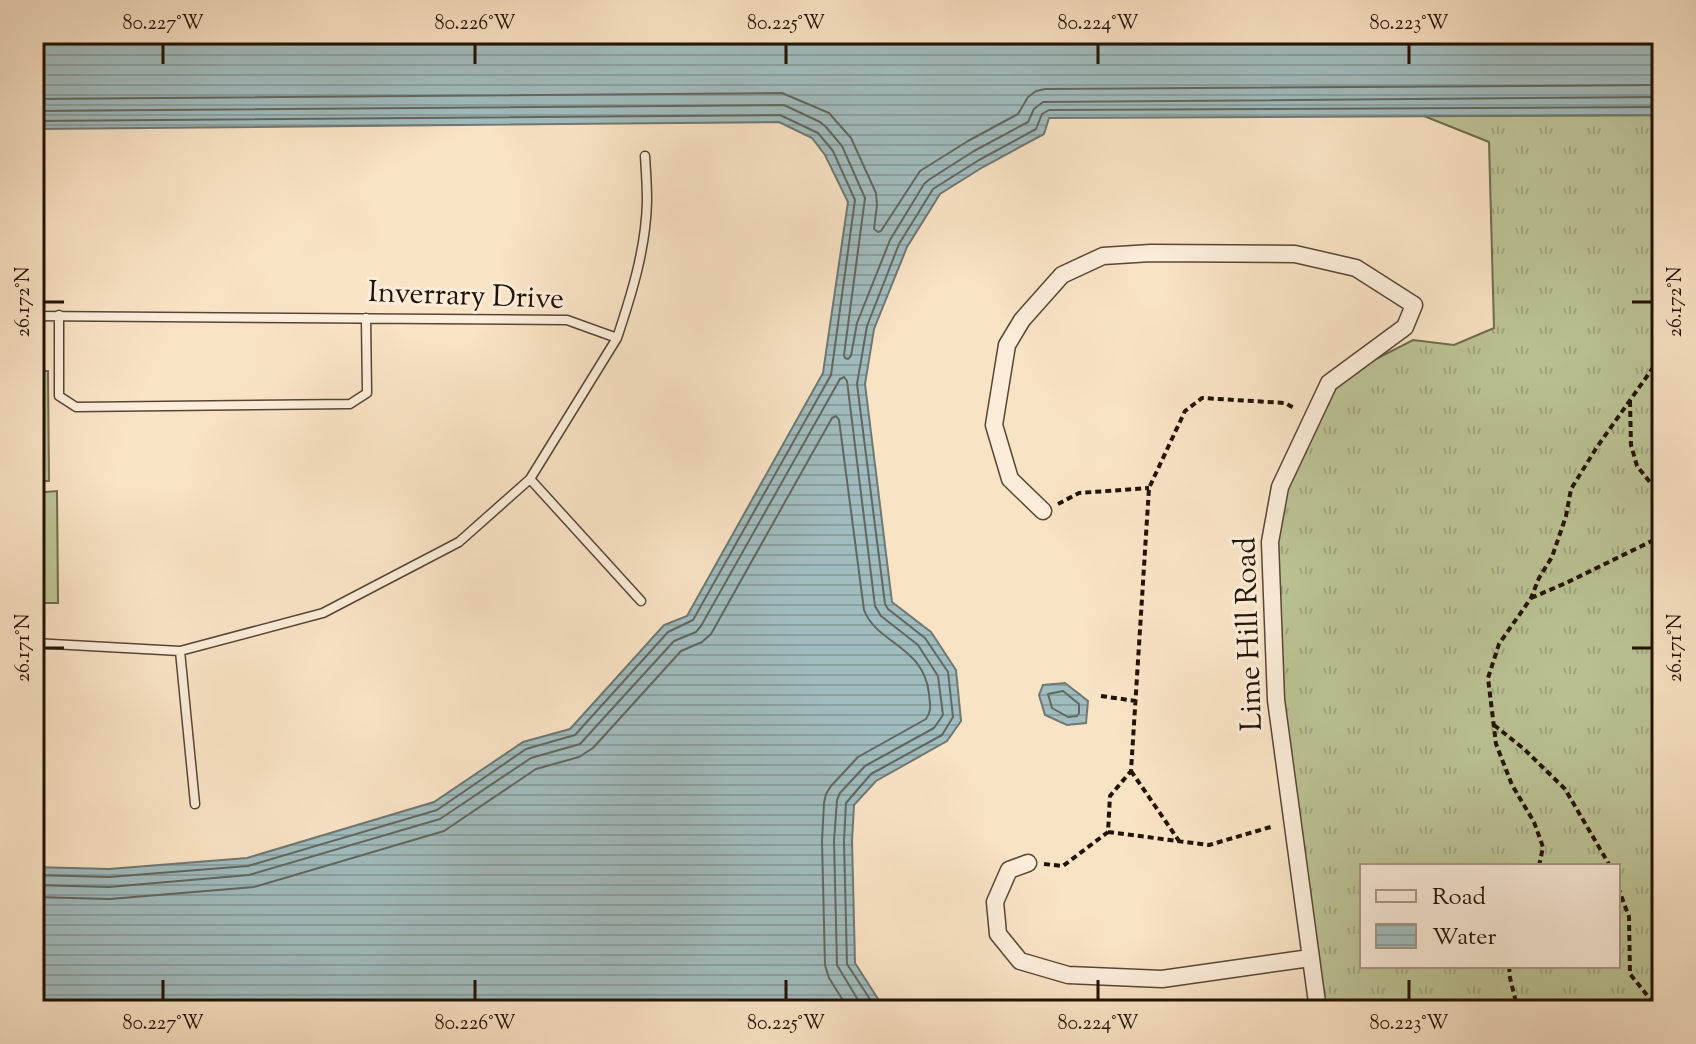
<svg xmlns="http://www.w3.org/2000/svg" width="1696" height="1044" font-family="'Sorts Mill Goudy',serif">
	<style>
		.grass { fill: url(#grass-tufts); stroke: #706b4c; stroke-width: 2; fill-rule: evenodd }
		.garden { fill: #bcc496; stroke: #706b4c; stroke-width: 2 }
		.water { fill: url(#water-rules); stroke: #6f7873; stroke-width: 2 }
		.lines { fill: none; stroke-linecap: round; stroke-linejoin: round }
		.shore { stroke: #626760; stroke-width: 2 }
		.lane-casing { stroke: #584634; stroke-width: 11 }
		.street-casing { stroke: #584634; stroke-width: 19 }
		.path { stroke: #231203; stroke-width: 4; stroke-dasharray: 6 4; stroke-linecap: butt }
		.lane { stroke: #fbedd9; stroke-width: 8 }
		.street { stroke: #fbedd9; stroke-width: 16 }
		.ticks { fill: none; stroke: #231203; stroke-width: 3 }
		.labels { text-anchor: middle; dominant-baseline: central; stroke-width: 6; stroke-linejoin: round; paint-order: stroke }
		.street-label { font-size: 30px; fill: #231203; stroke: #fbedd9 }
		.neatline { fill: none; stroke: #231203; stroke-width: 3 }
		.ticks-label { font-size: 20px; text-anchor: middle; fill: #231203 }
	</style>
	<defs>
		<pattern id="grass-tufts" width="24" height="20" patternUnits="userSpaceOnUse" patternTransform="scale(2)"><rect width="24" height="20" fill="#bcc496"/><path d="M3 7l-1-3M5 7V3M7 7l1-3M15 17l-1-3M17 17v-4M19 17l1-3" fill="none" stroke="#a1a780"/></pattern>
		<pattern id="water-rules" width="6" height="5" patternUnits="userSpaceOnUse" patternTransform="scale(2)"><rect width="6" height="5" fill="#a1bcbe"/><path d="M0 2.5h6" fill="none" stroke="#8aa1a2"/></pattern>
	</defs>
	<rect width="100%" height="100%" fill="#f9e3c5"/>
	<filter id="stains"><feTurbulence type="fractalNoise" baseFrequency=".0025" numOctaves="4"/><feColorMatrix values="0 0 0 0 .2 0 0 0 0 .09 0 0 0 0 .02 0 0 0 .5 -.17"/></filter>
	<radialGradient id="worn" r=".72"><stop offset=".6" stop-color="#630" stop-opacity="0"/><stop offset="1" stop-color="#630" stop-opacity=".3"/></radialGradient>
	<path class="grass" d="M 1662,115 L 1662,1010 L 1318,1010 L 1276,700 L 1270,542 L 1280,487 L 1329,383 L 1413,340 L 1454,345 L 1494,328 L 1489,142 L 1424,116 ZM 1362,866 L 1618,866 L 1618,966 L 1362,966 Z"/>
	<path class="garden" d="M 34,371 L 48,371 L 49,481 L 34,481 Z
		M 57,491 L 58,603 L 34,603 L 34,493 Z"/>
	<path class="water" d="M 34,34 L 1662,34 L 1662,115 L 1049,118 L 1044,134 L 983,167 L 940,194 L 907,247 L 874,329 L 865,384 L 892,602 L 931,632 L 956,670 L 961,721 L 947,741 L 876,781 L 854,805 L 852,841 L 855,963 L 880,1002 L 888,1010 L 34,1010 L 34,867 L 109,869 L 247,858 L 434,802 L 523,742 L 570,729 L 664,625 L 687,616 L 823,373 L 848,202 L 825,155 L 812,138 L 779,122 L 34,129 Z
		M 1065,683 L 1088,701 L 1086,723 L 1067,725 L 1045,715 L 1039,695 L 1043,685 Z"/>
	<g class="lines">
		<path class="shore" d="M 34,99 L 782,93 L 829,113 L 851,138 L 876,193 L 877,205 L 874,229 L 878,232 L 881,231 L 920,171 L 968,141 L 1018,114 L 1028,97 L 1036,91 L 1045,89 L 1662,85
			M 34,111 L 784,105 L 820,122 L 826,127 L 842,146 L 865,198 L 844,355 L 845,358 L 848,359 L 851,356 L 857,323 L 890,240 L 924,184 L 930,179 L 974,151 L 1028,122 L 1034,109 L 1043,102 L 1662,97
			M 34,121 L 780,115 L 818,133 L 833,151 L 855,200 L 831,375 L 693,620 L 668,632 L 575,735 L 526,749 L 437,810 L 248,866 L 109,877 L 34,875
			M 1063,691 L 1079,704 L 1079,713 L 1077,716 L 1068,717 L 1052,708 L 1048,694 Z
			M 34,885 L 109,887 L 249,875 L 440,819 L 531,758 L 580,744 L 674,641 L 696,632 L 701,626 L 840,379 L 844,377 L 847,381 L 875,606 L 881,616 L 918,645 L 938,676 L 943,715 L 934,728 L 865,766 L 840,793 L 837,800 L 834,841 L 837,965 L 864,1010
			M 34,897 L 110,899 L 254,887 L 444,831 L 536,769 L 579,757 L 593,748 L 681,651 L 702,642 L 711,634 L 832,418 L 836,416 L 839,420 L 864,610 C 877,644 924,646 929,694 C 930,704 932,711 926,719 L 858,757 L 831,786 L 826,794 L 824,803 L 822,841 L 825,965 L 829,978 L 849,1010
			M 877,1010 L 847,964 L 844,841 L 846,803 L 871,774 L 942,735 L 953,717 L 948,672 L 925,638 L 888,609 L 885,604 L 857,384 L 867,326 L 899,244 L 933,189 L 979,160 L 1036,129 L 1042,114 L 1049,110 L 1662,107"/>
		<defs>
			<path id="lane" d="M 59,315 L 59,396 L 76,407 L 350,404 L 367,393 L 366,318
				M 34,316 L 567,320 L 617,338 L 530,479 L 459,542 L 323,613 L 180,651 L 34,643
				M 617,338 C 632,293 646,248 647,201 C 647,186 646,171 645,156
				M 530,479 L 641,601
				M 180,651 L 195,804"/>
			<path id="street" d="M 1043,511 L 1010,479 L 994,425 L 1007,345 L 1022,320 L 1062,275 L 1103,256 L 1151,253 L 1295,254 L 1356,268 L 1414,305 L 1405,327 L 1329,383 L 1280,487 L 1270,542 L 1276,700 L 1318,1010
				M 1028,863 L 1009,870 L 995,902 L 998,934 L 1020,961 L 1068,975 L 1162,979 L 1310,958"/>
		</defs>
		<use href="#lane" class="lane-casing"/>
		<use href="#street" class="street-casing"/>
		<path class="path" d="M 1630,401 L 1631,445 L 1637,466 L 1662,497
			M 1058,504 L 1079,493 L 1149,488
			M 1531,598 L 1566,583 L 1662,536
			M 1101,696 L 1136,701
			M 1494,725 L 1524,749 L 1565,789 L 1610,866
			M 1131,771 L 1179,841
			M 1108,832 L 1209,845 L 1274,826
			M 1044,864 L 1063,866 L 1108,832 L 1110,796 L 1131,771 L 1149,488 L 1185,411 L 1202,398 L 1285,403 L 1296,409
			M 1539,866 L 1543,847 L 1534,822 L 1512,785 L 1496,744 L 1488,678 L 1499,644 L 1531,598 L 1539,578 L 1552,557 L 1566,516 L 1571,489 L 1597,447 L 1662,355
			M 1618,887 L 1629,917 L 1630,974 L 1659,1010
			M 1509,966 L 1510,978 L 1518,1010"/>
		<use href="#lane" class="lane"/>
		<use href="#street" class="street"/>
	</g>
	<path class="ticks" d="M 163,44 L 163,64M 475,44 L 475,64M 786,44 L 786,64M 1098,44 L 1098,64M 1409,44 L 1409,64M 44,302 L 64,302M 1632,302 L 1652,302M 44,648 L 64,648M 1632,648 L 1652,648M 163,980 L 163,1000M 475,980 L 475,1000M 786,980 L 786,1000M 1098,980 L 1098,1000M 1409,980 L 1409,1000"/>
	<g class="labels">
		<g class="street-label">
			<text transform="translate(466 297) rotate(2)">Inverrary Drive</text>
			<text transform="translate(1250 634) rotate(-92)">Lime Hill Road</text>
		</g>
	</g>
	<rect width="1696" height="1044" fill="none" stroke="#f9e3c5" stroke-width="88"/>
	<rect x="1360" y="864" width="260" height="104" fill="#fbedd9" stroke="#a59583" stroke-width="2"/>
	<rect x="1376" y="890" width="40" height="12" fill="#fbedd9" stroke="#a59583" stroke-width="2"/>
	<text x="1432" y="904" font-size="24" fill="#231203">Road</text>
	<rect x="1376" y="924" width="40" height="24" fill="url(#water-rules)" stroke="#a59583" stroke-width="2"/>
	<text x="1432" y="944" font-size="24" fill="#231203">Water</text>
	<rect x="44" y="44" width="1608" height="956" class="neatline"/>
	<g class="ticks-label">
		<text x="163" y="29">80.227°W</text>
		<text x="475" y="29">80.226°W</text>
		<text x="786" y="29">80.225°W</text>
		<text x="1098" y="29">80.224°W</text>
		<text x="1409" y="29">80.223°W</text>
		<text transform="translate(22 302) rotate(-90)" y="7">26.172°N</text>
		<text transform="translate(1674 302) rotate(-90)" y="7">26.172°N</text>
		<text transform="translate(22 648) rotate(-90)" y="7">26.171°N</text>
		<text transform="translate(1674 648) rotate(-90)" y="7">26.171°N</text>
		<text x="163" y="1029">80.227°W</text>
		<text x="475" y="1029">80.226°W</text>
		<text x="786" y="1029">80.225°W</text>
		<text x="1098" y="1029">80.224°W</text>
		<text x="1409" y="1029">80.223°W</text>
	</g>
	<rect width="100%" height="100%" filter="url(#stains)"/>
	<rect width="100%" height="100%" fill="url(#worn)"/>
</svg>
